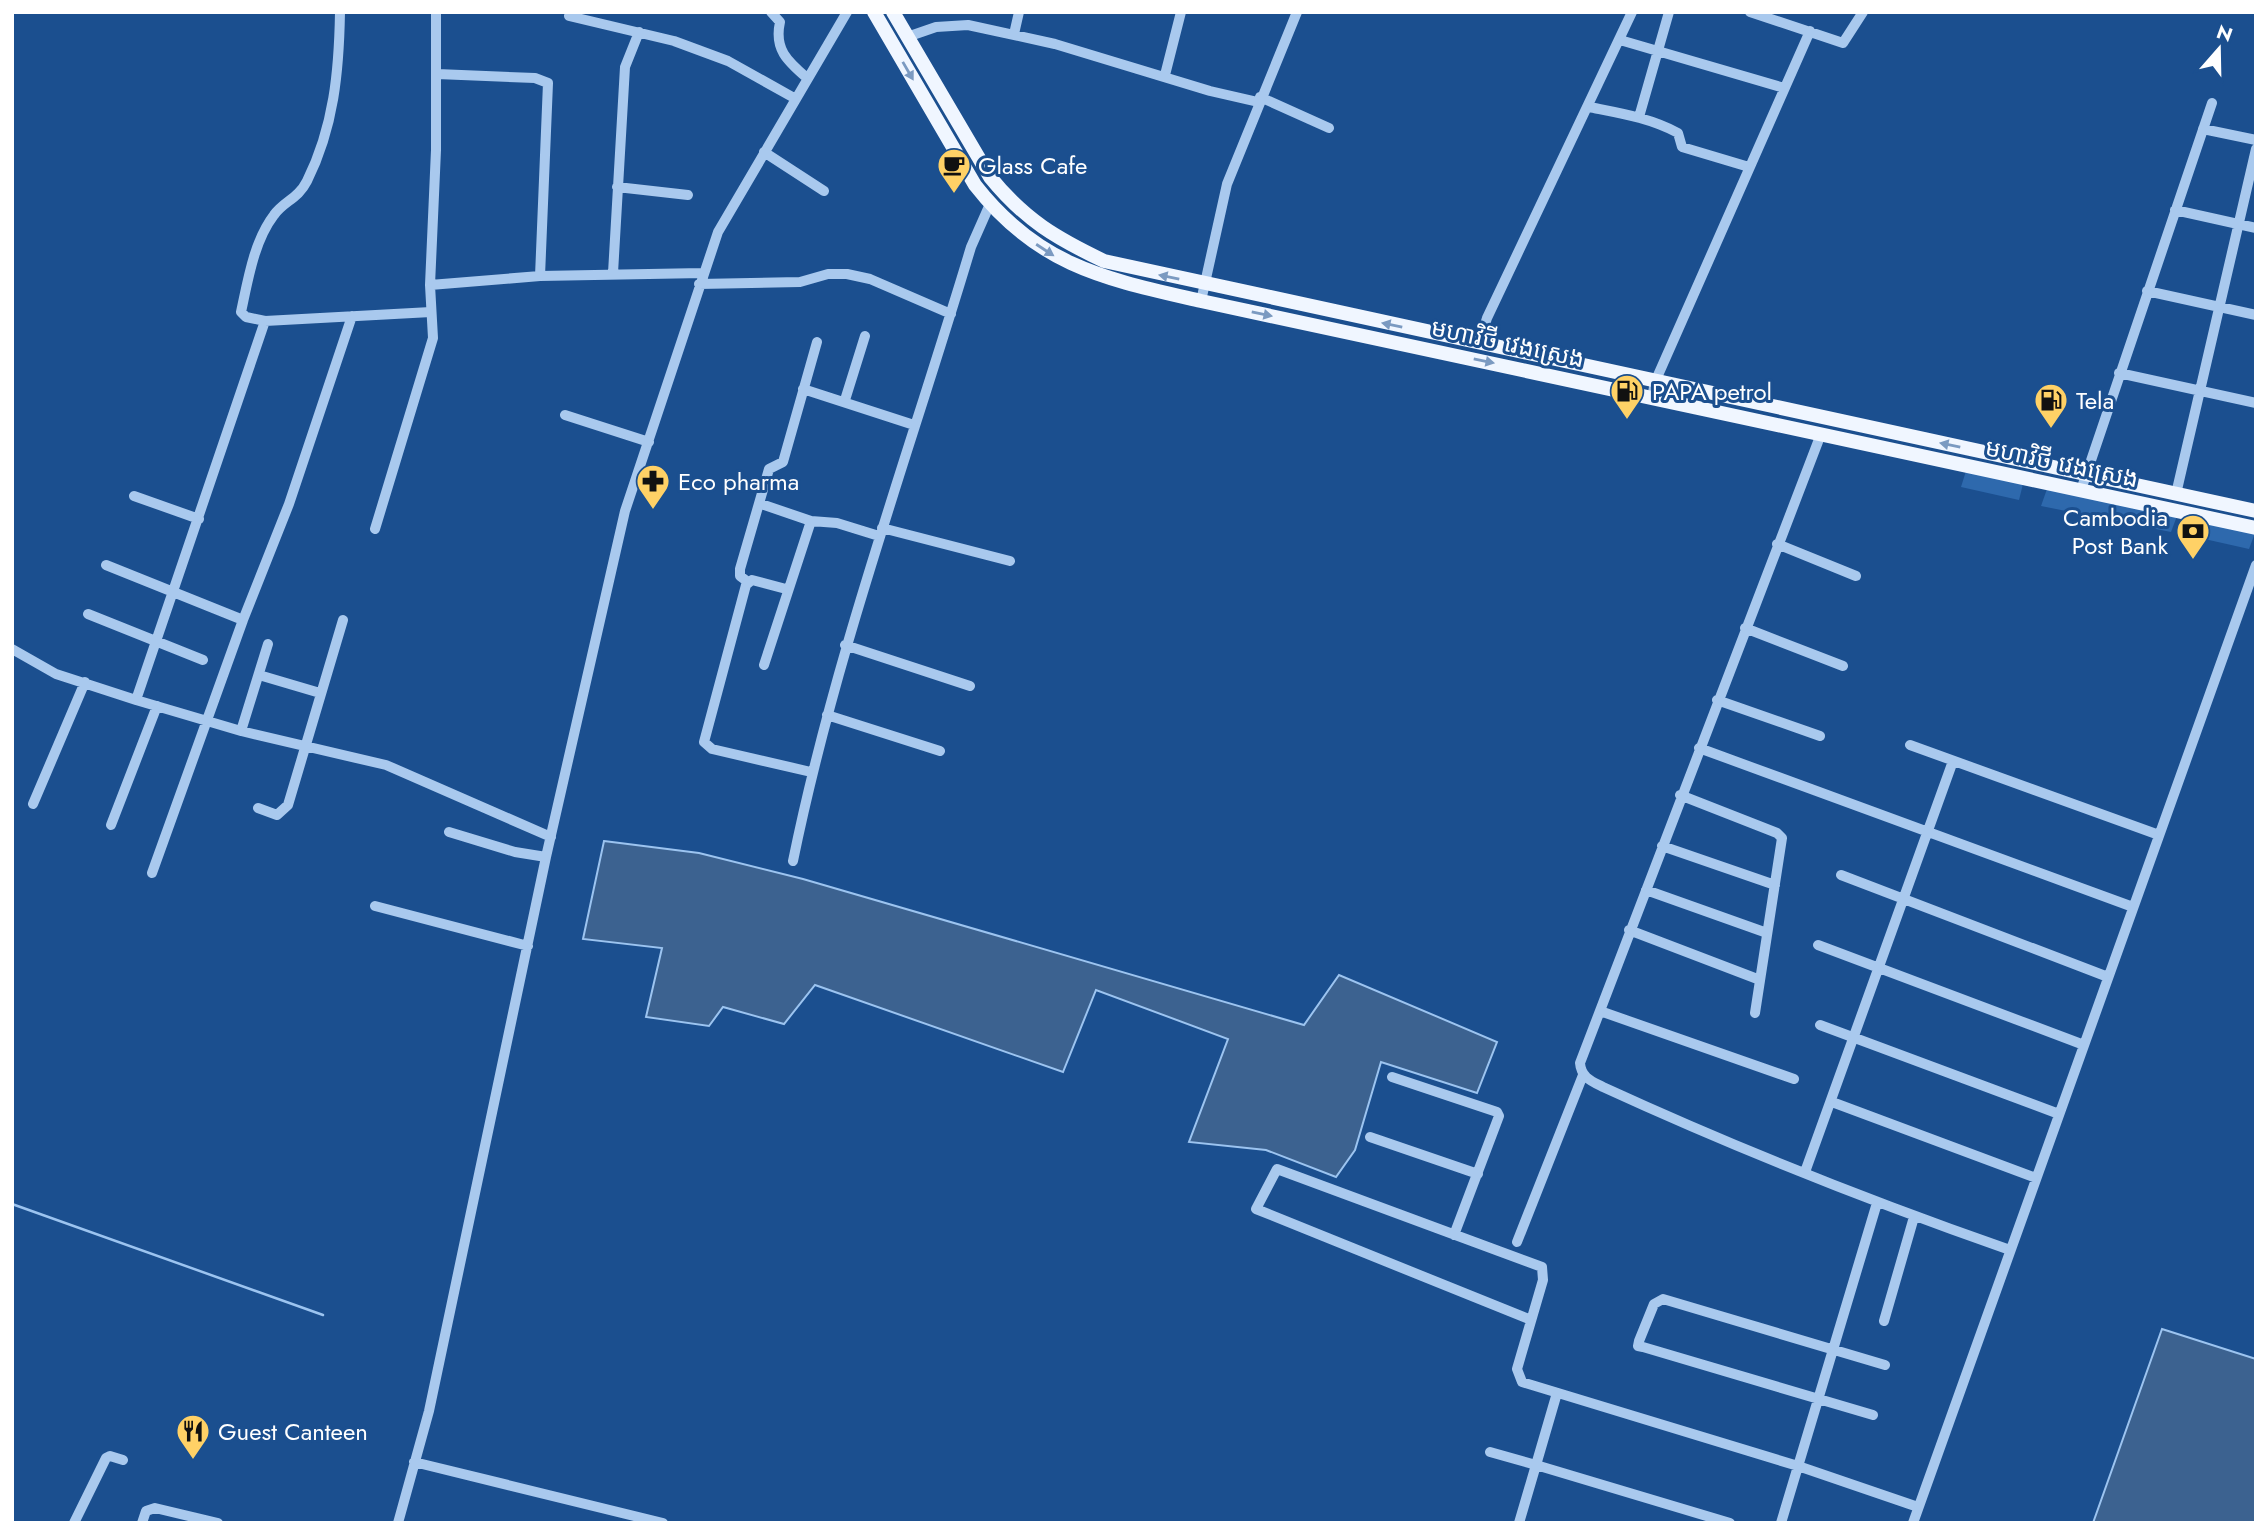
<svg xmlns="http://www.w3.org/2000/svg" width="2268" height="1535" font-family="Jost,'Noto Sans Khmer',sans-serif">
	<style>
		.green { fill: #2e69ad }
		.water { fill: #3c6290; stroke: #9cc4f0; stroke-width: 2 }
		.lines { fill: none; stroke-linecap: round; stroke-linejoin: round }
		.stream { stroke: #9cc4f0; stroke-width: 2.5 }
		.minor { stroke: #a9c9ee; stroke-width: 10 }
		.major { stroke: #f0f6ff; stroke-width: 14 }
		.oneway { fill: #7b9ac1 }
		.labels { text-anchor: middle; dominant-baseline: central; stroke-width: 6; stroke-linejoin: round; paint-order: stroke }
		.poi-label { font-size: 24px; fill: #fff; stroke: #1b4f8f; text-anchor: start }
		.street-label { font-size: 24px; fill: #fff; stroke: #1b4f8f }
	</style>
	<rect width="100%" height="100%" fill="#1b4f8f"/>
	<path class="green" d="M 1966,471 L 2023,484 L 2019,500 L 1961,487 Z
		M 2047,489 L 2177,516 L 2171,532 L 2041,506 Z
		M 2205,522 L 2255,533 L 2249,549 L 2200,538 Z"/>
	<path class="water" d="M 604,841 L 699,853 L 803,879 L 1304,1025 L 1339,975 L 1497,1042 L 1477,1093 L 1381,1062 L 1355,1150 L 1336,1177 L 1266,1150 L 1189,1142 L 1228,1039 L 1096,990 L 1063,1072 L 815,985 L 784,1024 L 723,1007 L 709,1026 L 646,1017 L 662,948 L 583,939 Z
		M 2162,1329 L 2256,1359 L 2256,1523 L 2093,1523 Z"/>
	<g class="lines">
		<path class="stream" d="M 12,1204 L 323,1315"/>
		<path class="minor" d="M 771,12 L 780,22 C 774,49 787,61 807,78
			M 1750,12 L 1843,43 L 1863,12
			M 569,16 L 674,41 L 728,61 L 796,99
			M 1014,34 L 1019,12
			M 907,37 L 936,27 L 968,25 L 1055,44 L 1210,91 L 1258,102
			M 1620,40 L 1784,88
			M 437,74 L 535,78 L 548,83 L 540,276
			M 1165,75 L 1181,12
			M 1260,97 L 1329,128
			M 1589,107 C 1619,113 1651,118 1678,133 L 1682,147 L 1749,167
			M 1639,117 L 1669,12
			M 2203,129 L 2256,140
			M 764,152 L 824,191
			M 617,187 L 688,195
			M 2175,210 L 2256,228
			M 613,273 L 625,67 L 639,32
			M 699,284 L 800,282 L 828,274 L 847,274 L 870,279 L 951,314
			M 430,285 L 540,276 L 703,273
			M 2147,291 L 2256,315
			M 1201,301 L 1227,184 L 1297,12
			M 265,321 L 431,312
			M 1479,344 L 1487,318 L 1632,12
			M 2119,373 L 2256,403
			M 803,389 L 914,425
			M 1652,398 L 1655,382 L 1810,31
			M 845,400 L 865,336
			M 565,415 L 649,442
			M 1821,434 L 1580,1063 C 1581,1077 1591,1081 1603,1087 C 1736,1148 1872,1202 2010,1250
			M 2081,490 L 2212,103
			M 2176,494 L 2256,149
			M 134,496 L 199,519
			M 761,504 L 811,521
			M 882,528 L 1010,561
			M 375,529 L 433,338 L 430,285 L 436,150 L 436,12
			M 1777,544 L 1856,576
			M 106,565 L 243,620
			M 748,582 L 740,576 L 740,569 L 769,469 L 783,462 L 817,342
			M 786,589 L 752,580 L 746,585 L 704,742 L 712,749 L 811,772
			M 88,614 L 203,660
			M 1745,628 L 1843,666
			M 845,645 L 970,686
			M 12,649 L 56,674 L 136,700 L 241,731 L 386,765 L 551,837
			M 764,665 L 811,521 L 837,523 L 879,536
			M 259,675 L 320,693
			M 136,700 L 265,321 L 246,317 L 241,312 C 248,280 254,241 274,215 C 284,201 298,199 307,181 C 334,127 339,71 340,12
			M 1717,700 L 1820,736
			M 827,715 L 940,751
			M 241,731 L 268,644
			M 1910,745 L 2159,835
			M 1699,748 L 2133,907
			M 1680,795 L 1777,833 L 1782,838 L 1755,1013
			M 33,804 L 85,682
			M 258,808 L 277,815 L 288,805 L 343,620
			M 111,825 L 157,706
			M 449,832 L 515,852 L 546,857
			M 1662,846 L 1775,885
			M 793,861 C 836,651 910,451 971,247 L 990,204
			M 152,873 L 243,620 L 289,504 L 352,316
			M 1841,875 L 2108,977
			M 1646,890 L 1767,933
			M 375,906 L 528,946
			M 1629,930 L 1760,980
			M 1818,945 L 2084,1045
			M 1600,1011 L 1794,1079
			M 1820,1025 L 2059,1114
			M 1392,1077 L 1497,1112 L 1499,1116 L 1454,1235
			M 1832,1102 L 2036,1178
			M 1370,1137 L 1478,1174
			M 1805,1172 L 1953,761
			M 1517,1242 L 1583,1075
			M 1531,1320 L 1256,1209 L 1277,1169 L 1542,1267 L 1543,1280 L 1517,1369 L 1522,1382 L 1798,1466 L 1918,1507
			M 1884,1321 L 1914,1217
			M 1873,1415 L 1643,1347 L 1638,1346 L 1639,1341 L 1654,1304 L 1663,1299 L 1885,1365
			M 1490,1452 L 1536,1465 L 1557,1393
			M 414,1462 L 663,1523
			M 74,1523 L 106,1458 L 110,1456 L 123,1460
			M 142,1523 L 146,1511 L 155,1508 L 218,1523
			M 398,1523 L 429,1411 L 546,857 L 625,511 L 718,232 L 847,12
			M 1519,1523 L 1536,1465 L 1730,1523
			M 1781,1523 L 1877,1203
			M 1913,1523 L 2256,565"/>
		<path class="major" d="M 874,12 L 975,185 C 1039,267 1106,279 1201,301 L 2256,528
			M 893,12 L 990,177 C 1025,220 1056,238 1104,261 L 2256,511"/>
	</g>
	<defs><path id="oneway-solid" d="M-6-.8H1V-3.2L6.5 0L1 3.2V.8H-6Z" transform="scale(1.75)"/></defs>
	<g class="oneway">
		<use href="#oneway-solid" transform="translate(908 71) rotate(60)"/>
		<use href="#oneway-solid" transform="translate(1045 250) rotate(33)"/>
		<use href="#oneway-solid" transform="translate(1169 277) rotate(-168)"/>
		<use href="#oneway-solid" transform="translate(1262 314) rotate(12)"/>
		<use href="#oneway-solid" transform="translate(1392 325) rotate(-168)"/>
		<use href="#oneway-solid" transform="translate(1484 361) rotate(12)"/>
		<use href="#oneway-solid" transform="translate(1950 445) rotate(-168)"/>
	</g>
	<defs>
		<symbol id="cafe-pin" viewBox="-11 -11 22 30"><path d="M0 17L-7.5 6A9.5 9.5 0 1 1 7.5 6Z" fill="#ffd166" stroke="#1b4f8f"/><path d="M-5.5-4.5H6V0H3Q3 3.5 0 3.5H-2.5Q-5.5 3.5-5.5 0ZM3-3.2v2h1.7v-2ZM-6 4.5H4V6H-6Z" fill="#111"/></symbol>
		<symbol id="fuel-pin" viewBox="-11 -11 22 30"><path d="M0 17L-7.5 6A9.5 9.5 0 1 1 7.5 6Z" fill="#ffd166" stroke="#1b4f8f"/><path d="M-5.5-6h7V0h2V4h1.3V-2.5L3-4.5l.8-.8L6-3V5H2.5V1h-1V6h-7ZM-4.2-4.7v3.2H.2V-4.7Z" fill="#111"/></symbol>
		<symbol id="pharmacy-pin" viewBox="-11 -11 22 30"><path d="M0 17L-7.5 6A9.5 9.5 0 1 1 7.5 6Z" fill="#ffd166" stroke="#1b4f8f"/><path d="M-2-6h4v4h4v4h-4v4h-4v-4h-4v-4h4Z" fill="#111"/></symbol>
		<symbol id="bank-pin" viewBox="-11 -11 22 30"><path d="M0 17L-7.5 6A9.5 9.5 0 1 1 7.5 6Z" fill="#ffd166" stroke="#1b4f8f"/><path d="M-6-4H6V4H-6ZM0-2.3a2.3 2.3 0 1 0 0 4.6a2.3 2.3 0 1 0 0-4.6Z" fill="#111"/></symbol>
		<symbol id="restaurant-pin" viewBox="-11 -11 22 30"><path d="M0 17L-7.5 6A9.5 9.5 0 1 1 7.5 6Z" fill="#ffd166" stroke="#1b4f8f"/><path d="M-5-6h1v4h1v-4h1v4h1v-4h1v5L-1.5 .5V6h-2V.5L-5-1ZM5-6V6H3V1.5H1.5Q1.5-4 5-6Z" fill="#111"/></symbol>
	</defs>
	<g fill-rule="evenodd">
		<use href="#cafe-pin" x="935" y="146" width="38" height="52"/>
		<use href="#fuel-pin" x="1608" y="372" width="38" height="52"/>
		<use href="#fuel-pin" x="2032" y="381" width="38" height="52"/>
		<use href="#pharmacy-pin" x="634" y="462" width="38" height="52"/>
		<use href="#bank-pin" x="2174" y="512" width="38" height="52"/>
		<use href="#restaurant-pin" x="174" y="1412" width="38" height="52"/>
	</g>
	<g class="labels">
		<g class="poi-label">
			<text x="978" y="165">Glass Cafe</text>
			<text x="1652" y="391">PAPA petrol</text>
			<text x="2076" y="400">Tela</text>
			<text x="678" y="481">Eco pharma</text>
			<text x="2168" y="517" text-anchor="end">Cambodia<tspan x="2168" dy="28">Post Bank</tspan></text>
			<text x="218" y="1431">Guest Canteen</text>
		</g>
		<g class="street-label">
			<text transform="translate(1508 343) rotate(12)">មហាវិថី វេងស្រេង</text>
			<text transform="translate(2062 463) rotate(12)">មហាវិថី វេងស្រេង</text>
		</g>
	</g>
	<rect width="2268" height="1535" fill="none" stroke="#ffffff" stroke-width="28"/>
	<g transform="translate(2219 49) rotate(20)" stroke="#1b4f8f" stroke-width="5" paint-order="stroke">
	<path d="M0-5L12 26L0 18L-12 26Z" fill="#ffffff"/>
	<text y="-10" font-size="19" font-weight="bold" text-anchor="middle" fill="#ffffff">N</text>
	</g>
</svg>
